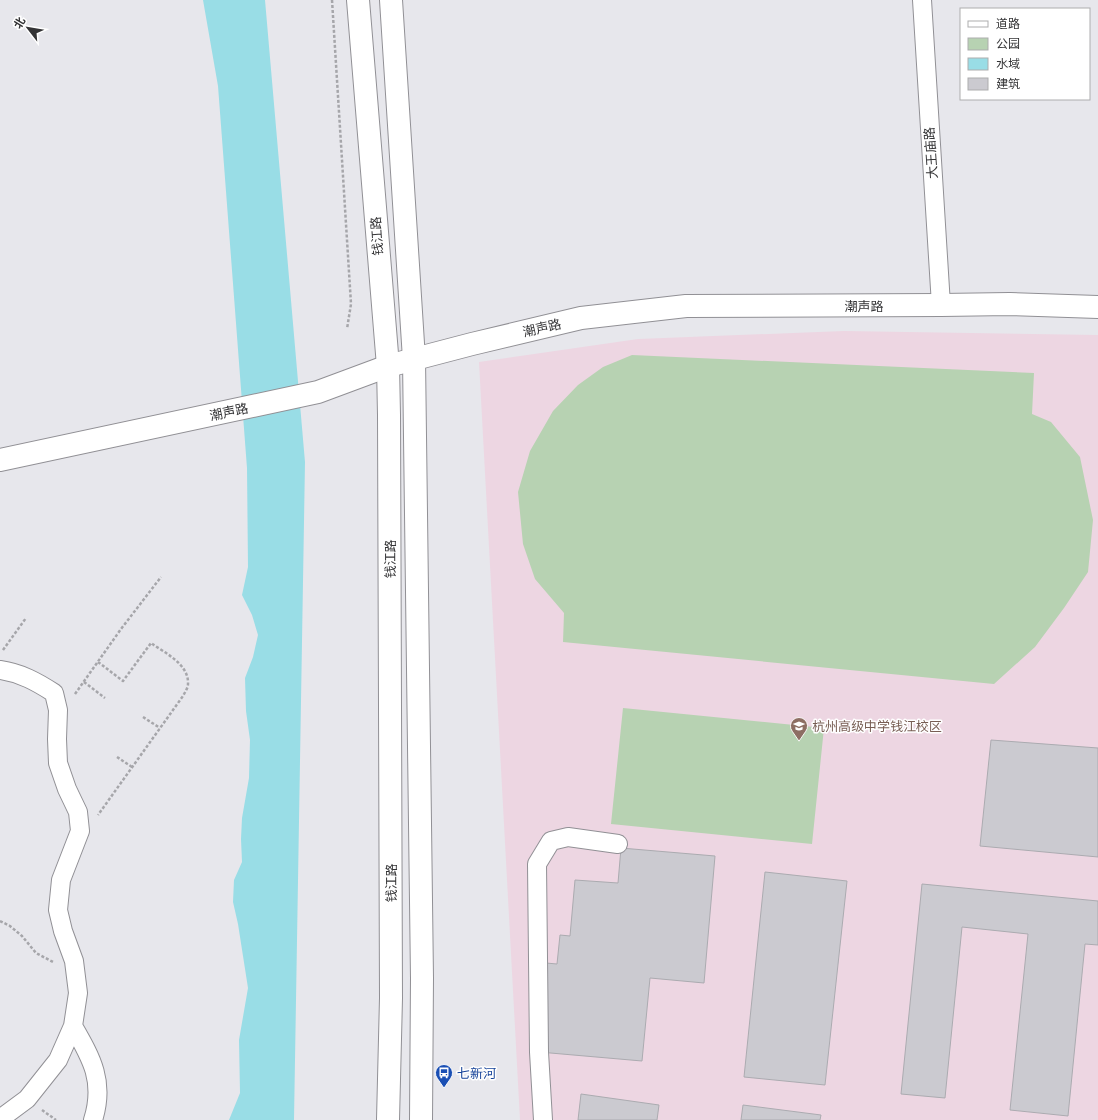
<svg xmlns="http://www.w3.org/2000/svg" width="1098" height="1120" font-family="Poppins,'Noto Sans SC',sans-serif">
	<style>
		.education { fill: #edd6e2 }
		.green { fill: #b7d2b2 }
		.water { fill: #99dde6 }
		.building { fill: #cbcad0; stroke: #ababb0 }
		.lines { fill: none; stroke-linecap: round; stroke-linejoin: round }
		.minor-casing { stroke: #919095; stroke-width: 20 }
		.tertiary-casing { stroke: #919095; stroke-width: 24 }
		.secondary-casing { stroke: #919095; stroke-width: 24 }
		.path { stroke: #a6a6aa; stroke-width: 2.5; stroke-dasharray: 3 2; stroke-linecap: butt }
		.minor { stroke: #fff; stroke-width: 18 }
		.tertiary { stroke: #fff; stroke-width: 22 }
		.secondary { stroke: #fff; stroke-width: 22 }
		.labels { text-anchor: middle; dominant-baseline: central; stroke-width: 3; stroke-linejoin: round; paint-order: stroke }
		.street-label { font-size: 13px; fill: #333335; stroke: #fff }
		.education-label { font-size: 13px; fill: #785e54; stroke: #fff; text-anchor: start }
		.transit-label { font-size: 13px; fill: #164399; stroke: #fff; text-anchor: start }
	</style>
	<rect width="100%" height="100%" fill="#e7e7ec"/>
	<path class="education" d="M 844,331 L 1098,335 L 1098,1120 L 520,1120 L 479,362 L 638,339 Z"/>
	<path class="green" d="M 632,355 L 1034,373 L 1032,414 L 1051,422 L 1080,457 L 1093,520 L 1088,572 L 1064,608 L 1035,647 L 994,684 L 563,642 L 564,613 L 535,579 L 523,544 L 518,492 L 530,451 L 553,411 L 578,385 L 603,367 Z
		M 623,708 L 824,728 L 812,844 L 611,824 Z"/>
	<path class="water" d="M 203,0 L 265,0 L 305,462 L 294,1120 L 229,1120 L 240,1093 L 239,1040 L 248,988 L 238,924 L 233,902 L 234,880 L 242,862 L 241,839 L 242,818 L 249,778 L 250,740 L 246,711 L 245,678 L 253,657 L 258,635 L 252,615 L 242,595 L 248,567 L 247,468 L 218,86 Z"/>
	<path class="building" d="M 991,740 L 1098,748 L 1098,857 L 980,846 Z
		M 621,848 L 715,856 L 704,983 L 650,978 L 642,1061 L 539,1052 L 546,963 L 557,964 L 560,935 L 570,936 L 575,880 L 618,883 Z
		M 765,872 L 847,881 L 825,1085 L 744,1077 Z
		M 922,884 L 1098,901 L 1098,945 L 1085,944 L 1068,1116 L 1010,1110 L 1028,934 L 962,927 L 945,1098 L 901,1094 Z
		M 581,1094 L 659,1105 L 657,1120 L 578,1120 Z
		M 743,1105 L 821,1115 L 820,1120 L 741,1120 Z"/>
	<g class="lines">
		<defs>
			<path id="minor" d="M 922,0 L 941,305
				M 0,670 C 21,673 37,682 54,693 L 58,710 L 57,739 L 58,763 L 67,789 L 78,812 L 80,831 L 61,880 L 58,910 L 63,931 L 74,961 L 78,993 L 73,1026 L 58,1060 L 27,1099 L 0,1119
				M 73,1026 C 92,1059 105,1082 93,1120
				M 543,1120 L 539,1052 L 537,864 L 551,841 L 568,837 L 618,844"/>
			<path id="tertiary" d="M 0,460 L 318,392 L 388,366 L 472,344 L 581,318 L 686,306 L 941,305 L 1010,304 L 1098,307"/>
			<path id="secondary" d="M 358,0 L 388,366 L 389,415 L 391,998 L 388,1120
				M 391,0 L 414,359 L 422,978 L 421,1120"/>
		</defs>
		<use href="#minor" class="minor-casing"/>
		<use href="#tertiary" class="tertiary-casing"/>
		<use href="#secondary" class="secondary-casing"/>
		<path class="path" d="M 332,0 L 351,304 L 347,329
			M 3,650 L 26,618
			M 98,662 L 123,681 L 151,643 C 165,653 189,664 188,684 C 188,688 185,692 183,696 L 98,815
			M 84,682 L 105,698
			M 75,694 L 121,629 L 161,577
			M 143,717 L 160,728
			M 117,757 L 132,767
			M 0,921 L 10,926 L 22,936 L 36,953 L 53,962
			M 42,1110 L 56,1120"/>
		<use href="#minor" class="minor"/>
		<use href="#tertiary" class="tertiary"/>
		<use href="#secondary" class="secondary"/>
	</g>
	<defs>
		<symbol id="school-pin" viewBox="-11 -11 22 30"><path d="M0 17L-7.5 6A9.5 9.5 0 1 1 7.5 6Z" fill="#8d6e63" stroke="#fff"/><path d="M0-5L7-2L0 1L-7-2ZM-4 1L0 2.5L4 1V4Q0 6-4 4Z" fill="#fff"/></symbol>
		<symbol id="bus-pin" viewBox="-11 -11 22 30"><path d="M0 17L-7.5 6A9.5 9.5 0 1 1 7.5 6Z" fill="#1a4fb4" stroke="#fff"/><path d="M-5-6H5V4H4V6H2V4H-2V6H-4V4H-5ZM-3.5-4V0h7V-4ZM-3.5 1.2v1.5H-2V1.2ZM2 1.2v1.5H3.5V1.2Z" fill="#fff"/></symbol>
	</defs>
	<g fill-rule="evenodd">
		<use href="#school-pin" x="789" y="716" width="20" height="27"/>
		<use href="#bus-pin" x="434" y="1063" width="20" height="27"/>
	</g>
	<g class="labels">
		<g class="street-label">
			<text transform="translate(931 153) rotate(-94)">大王庙路</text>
			<text transform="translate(377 236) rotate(-94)">钱江路</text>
			<text x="864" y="306">潮声路</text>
			<text transform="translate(542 328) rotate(-13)">潮声路</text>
			<text transform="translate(229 412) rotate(-12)">潮声路</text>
			<text transform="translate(390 559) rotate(-90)">钱江路</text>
			<text transform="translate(391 883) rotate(-90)">钱江路</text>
		</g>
		<g class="education-label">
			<text x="812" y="726">杭州高级中学钱江校区</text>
		</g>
		<g class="transit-label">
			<text x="457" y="1073">七新河</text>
		</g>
	</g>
	<rect x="960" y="8" width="130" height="92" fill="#ffffff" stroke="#adadae"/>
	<rect x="968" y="21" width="20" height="6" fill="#ffffff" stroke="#adadae"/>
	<text x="996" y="28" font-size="12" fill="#333335">道路</text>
	<rect x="968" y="38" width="20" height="12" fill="#b7d2b2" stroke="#adadae"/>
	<text x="996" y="48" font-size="12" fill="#333335">公园</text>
	<rect x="968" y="58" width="20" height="12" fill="#99dde6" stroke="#adadae"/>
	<text x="996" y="68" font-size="12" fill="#333335">水域</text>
	<rect x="968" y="78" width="20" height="12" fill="#cbcad0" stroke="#adadae"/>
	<text x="996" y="88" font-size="12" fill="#333335">建筑</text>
	<g transform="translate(28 28) rotate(301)" stroke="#ffffff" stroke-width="3" paint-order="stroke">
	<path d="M0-3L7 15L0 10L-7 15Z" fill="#333335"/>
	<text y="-6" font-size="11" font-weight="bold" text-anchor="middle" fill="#333335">北</text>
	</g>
</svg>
